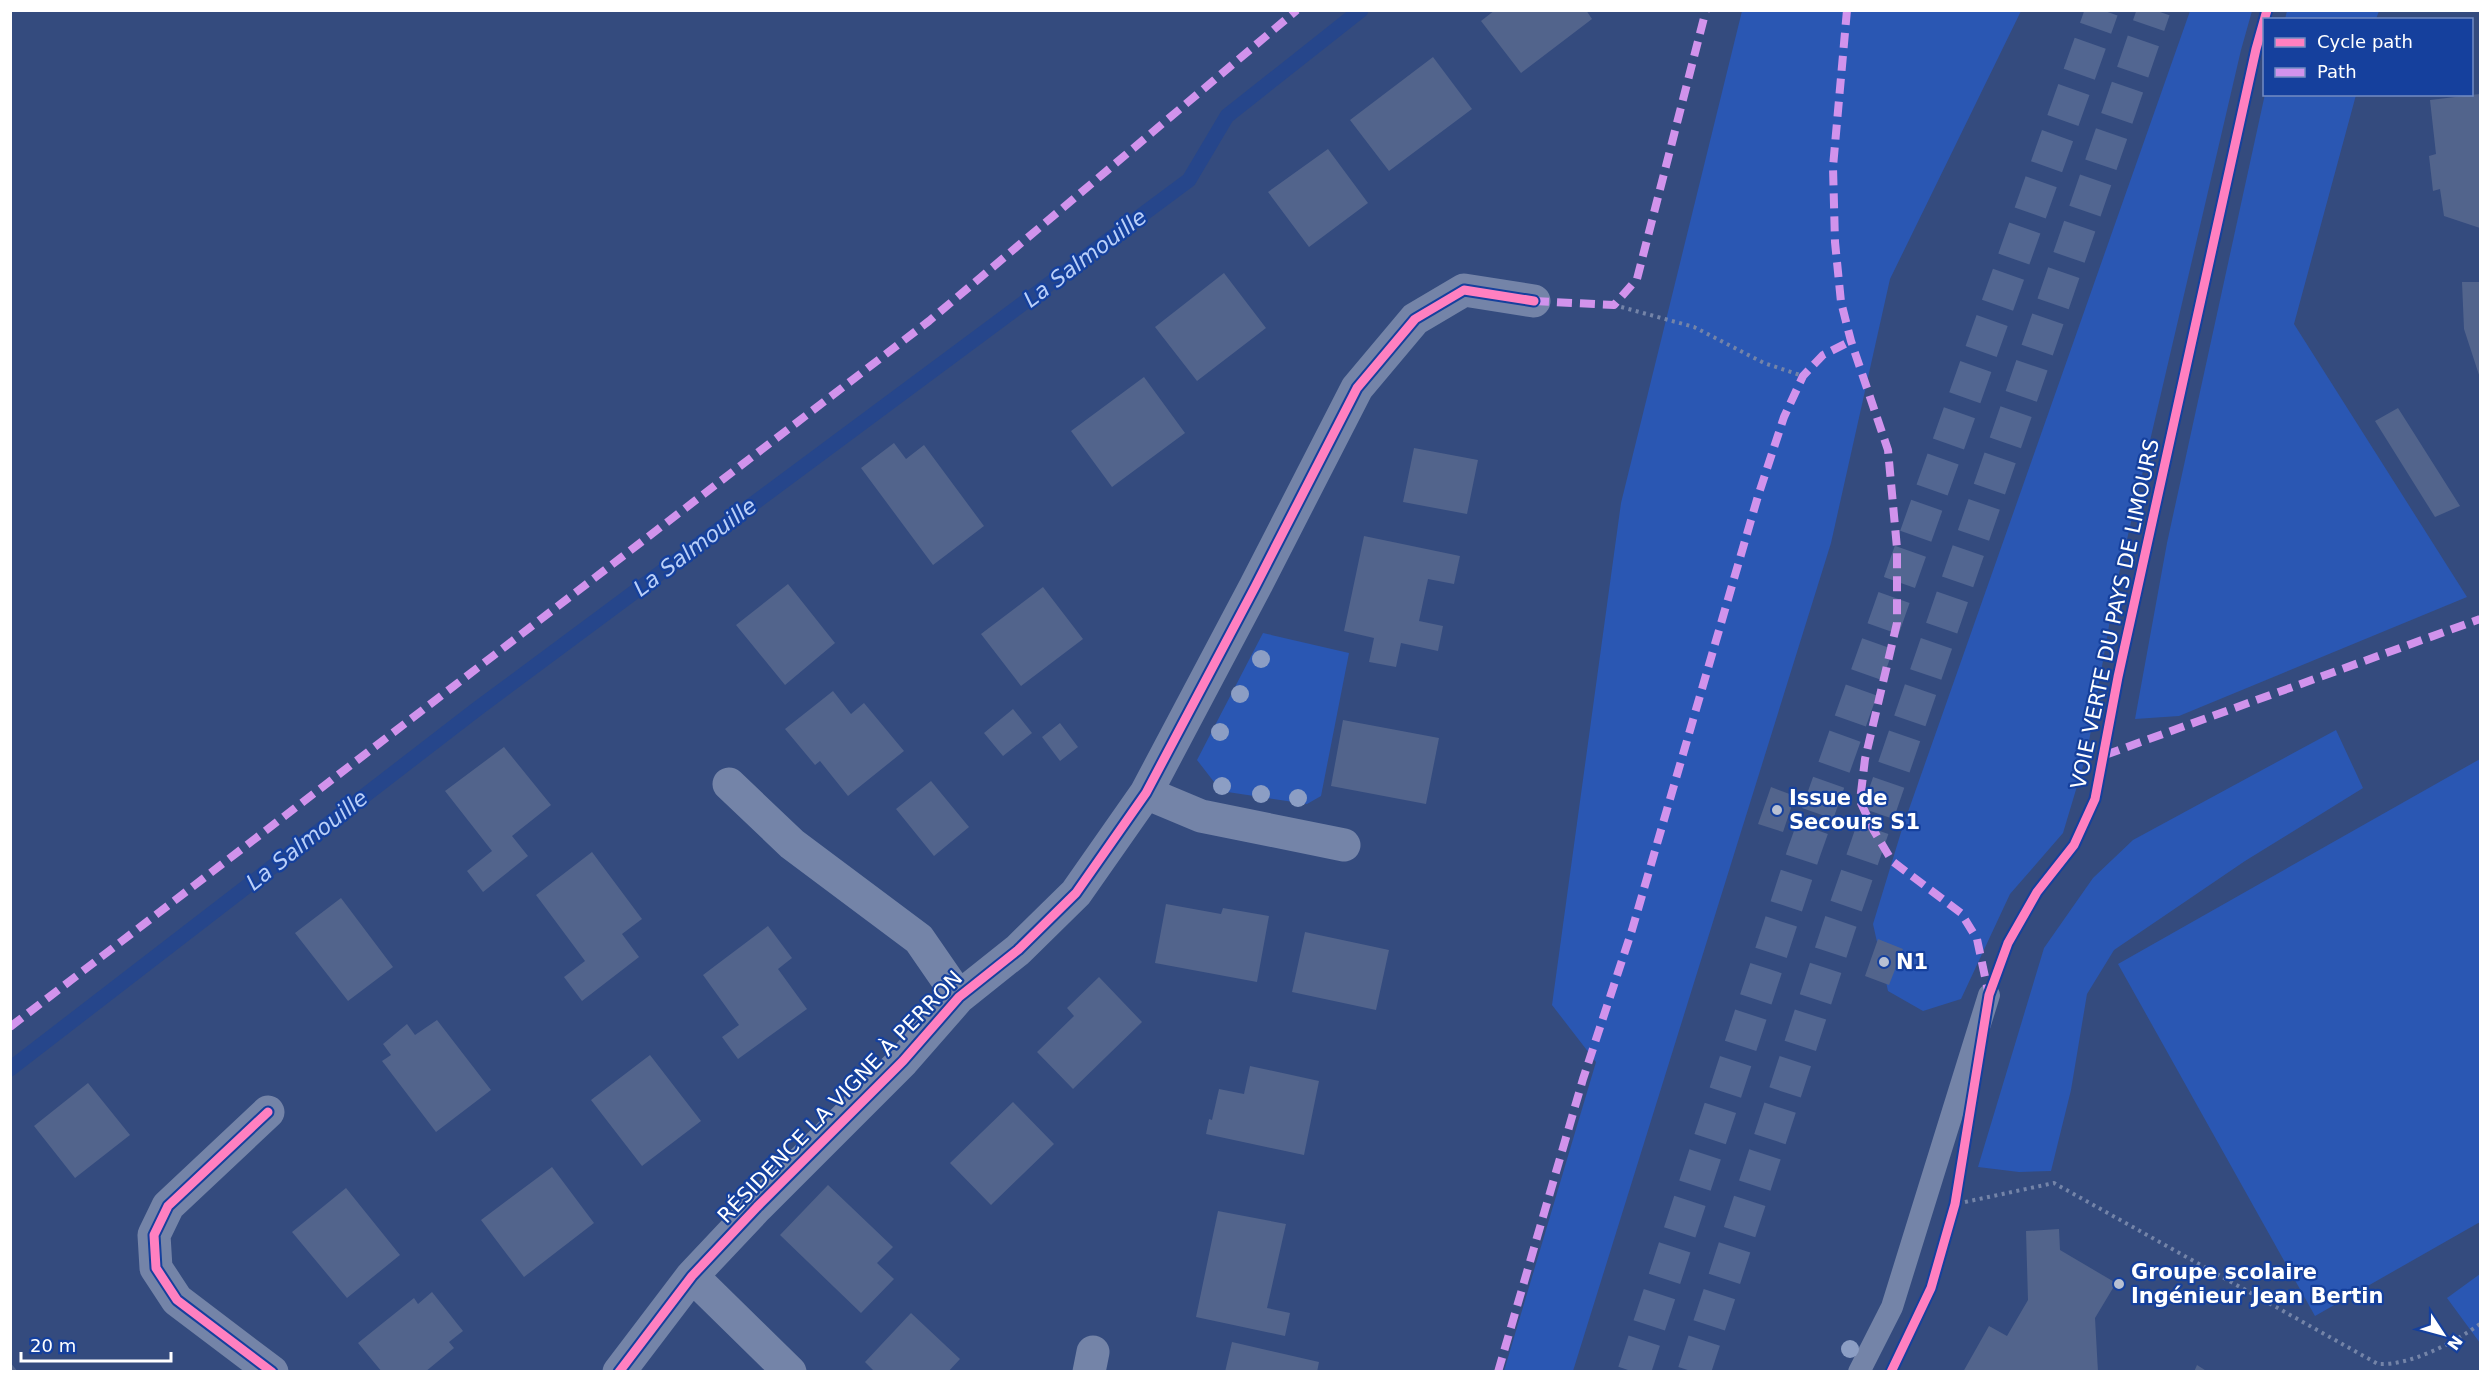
<svg xmlns="http://www.w3.org/2000/svg" width="2491" height="1382" font-family="'DejaVu Sans',sans-serif">
	<style>
		.green { fill: #2a57b3 }
		.lines { fill: none; stroke-linecap: round; stroke-linejoin: round }
		.stream { stroke: #26468b; stroke-width: 15 }
		.building { fill: #52648c }
		.primary-tunnel { stroke: #526691; stroke-width: 33; stroke-dasharray: 33 16; stroke-linecap: butt }
		.path { stroke: #7484a8; stroke-width: 4; stroke-dasharray: 3 4.5; stroke-linecap: butt }
		.service { stroke: #7484a8; stroke-width: 22 }
		.minor { stroke: #7484a8; stroke-width: 33 }
		.quiet { stroke: #d193ec; stroke-width: 8; stroke-dasharray: 15 8; stroke-linecap: butt }
		.cycleway-casing { stroke: #15409d; stroke-width: 13 }
		.cycleway { stroke: #ff80c0; stroke-width: 9 }
		.tree { fill: #8c9ec4 }
		.poi-dot { fill: #b8c0d2; stroke: #15409d; stroke-width: 2 }
		.labels { text-anchor: middle; dominant-baseline: central; stroke-width: 4.5; stroke-linejoin: round; paint-order: stroke }
		.street-label { font-size: 21px; fill: #fff; stroke: #15409d }
		.poi-label { font-size: 21px; font-weight: bold; fill: #fff; stroke: #15409d; text-anchor: start }
		.water-label { font-size: 22px; font-style: italic; fill: #b9cff9; stroke: #15409d }
	</style>
	<rect width="100%" height="100%" fill="#344b7e"/>
	<path class="green" d="M 1742,11 L 2021,11 L 1890,279 L 1831,543 L 1573,1371 L 1504,1371 L 1596,1062 L 1552,1005 L 1621,503 Z
		M 2190,11 L 2252,11 L 2241,50 L 2115,591 L 2087,753 L 2063,833 L 2010,894 L 1961,999 L 1923,1011 L 1888,991 L 1873,924 L 1902,829 Z
		M 2287,11 L 2287,10 L 2379,11 L 2376,19 L 2285,19 Z
		M 2265,94 L 2356,95 L 2294,324 L 2467,597 L 2179,716 L 2135,719 L 2167,543 Z
		M 1263,633 L 1349,653 L 1321,796 L 1307,804 L 1221,791 L 1197,760 Z
		M 2336,730 L 2363,788 L 2245,861 L 2114,950 L 2087,994 L 2071,1090 L 2051,1171 L 2019,1172 L 1978,1167 L 2044,948 L 2093,878 L 2133,840 Z
		M 2480,759 L 2480,1222 L 2315,1316 L 2118,964 Z
		M 2480,1274 L 2480,1343 L 2447,1298 Z"/>
	<g class="lines">
		<path class="stream" d="M 10,1069 L 477,709 L 1189,180 L 1227,116 L 1361,10"/>
	</g>
	<path class="building" d="M 1495,10 L 1586,10 L 1592,19 L 1521,73 L 1481,21 Z
		M 1433,57 L 1472,109 L 1389,171 L 1350,120 Z
		M 2480,94 L 2480,228 L 2444,216 L 2440,189 L 2433,191 L 2429,156 L 2436,154 L 2430,100 Z
		M 1328,149 L 1368,203 L 1309,247 L 1268,192 Z
		M 1224,273 L 1266,328 L 1197,381 L 1155,327 Z
		M 2462,282 L 2480,282 L 2480,378 L 2464,329 Z
		M 1144,377 L 1185,433 L 1112,487 L 1071,431 Z
		M 2398,408 L 2460,506 L 2435,517 L 2375,421 Z
		M 894,443 L 906,459 L 924,445 L 984,526 L 933,565 L 861,468 Z
		M 1414,448 L 1478,460 L 1467,514 L 1403,502 Z
		M 1364,536 L 1460,556 L 1454,584 L 1428,579 L 1419,621 L 1443,626 L 1438,651 L 1401,643 L 1396,667 L 1369,662 L 1374,638 L 1344,631 Z
		M 788,584 L 835,643 L 785,685 L 736,625 Z
		M 1043,587 L 1083,639 L 1021,686 L 981,634 Z
		M 833,691 L 851,714 L 864,703 L 904,751 L 848,796 L 820,761 L 815,765 L 785,729 Z
		M 1013,709 L 1032,733 L 1003,756 L 984,733 Z
		M 1343,720 L 1439,738 L 1426,804 L 1331,786 Z
		M 1060,723 L 1078,747 L 1060,761 L 1042,737 Z
		M 504,747 L 551,805 L 512,836 L 528,856 L 483,892 L 467,871 L 492,851 L 445,791 Z
		M 931,781 L 969,827 L 934,856 L 896,809 Z
		M 1771,787 L 1795,796 L 1783,832 L 1758,824 Z
		M 592,852 L 642,919 L 622,934 L 639,957 L 582,1001 L 564,977 L 585,961 L 536,895 Z
		M 341,898 L 393,967 L 348,1001 L 295,933 Z
		M 1166,904 L 1221,914 L 1223,908 L 1269,916 L 1257,982 L 1155,963 Z
		M 768,926 L 792,958 L 778,969 L 807,1009 L 738,1059 L 722,1037 L 739,1025 L 703,975 Z
		M 1305,932 L 1389,950 L 1376,1010 L 1292,992 Z
		M 1878,939 L 1903,949 L 1889,985 L 1865,976 Z
		M 1099,977 L 1142,1022 L 1073,1089 L 1037,1052 L 1074,1016 L 1067,1008 Z
		M 437,1020 L 491,1090 L 436,1132 L 382,1061 L 391,1055 L 383,1044 L 407,1024 L 415,1035 Z
		M 650,1055 L 701,1121 L 642,1166 L 591,1100 Z
		M 1250,1066 L 1319,1081 L 1304,1155 L 1206,1134 L 1209,1119 L 1212,1120 L 1219,1089 L 1244,1094 Z
		M 88,1083 L 130,1135 L 75,1178 L 34,1126 Z
		M 1013,1102 L 1054,1144 L 991,1205 L 950,1163 Z
		M 552,1167 L 594,1223 L 524,1277 L 481,1220 Z
		M 828,1185 L 893,1247 L 877,1263 L 894,1279 L 861,1313 L 780,1235 Z
		M 346,1188 L 400,1255 L 347,1298 L 292,1232 Z
		M 1218,1211 L 1286,1224 L 1267,1308 L 1290,1313 L 1285,1336 L 1196,1317 Z
		M 2059,1229 L 2060,1250 L 2116,1283 L 2095,1318 L 2098,1372 L 1963,1372 L 1989,1326 L 2007,1336 L 2028,1300 L 2026,1231 Z
		M 432,1292 L 463,1331 L 449,1342 L 454,1348 L 425,1372 L 382,1372 L 358,1343 L 414,1298 L 418,1304 Z
		M 911,1313 L 960,1359 L 948,1372 L 875,1372 L 865,1362 Z
		M 1232,1342 L 1319,1362 L 1317,1372 L 1225,1372 Z
		M 10,1362 L 18,1372 L 10,1372 Z
		M 2197,1365 L 2208,1372 L 2194,1372 Z"/>
	<g class="lines">
		<path class="primary-tunnel" d="M 1634,1372 L 1804,852 L 2102,10
			M 1694,1372 L 1839,927 L 2154,10"/>
		<path class="path" d="M 1614,305 L 1694,327 L 1764,363 L 1803,376
			M 1965,1202 L 2054,1183 L 2378,1364 C 2410,1366 2455,1342 2480,1324"/>
		<path class="service" d="M 1859,1372 L 1892,1307 L 1989,995"/>
		<path class="minor" d="M 729,784 L 792,844 L 919,939 L 959,997
			M 1146,793 L 1201,816 L 1344,845
			M 268,1112 L 168,1206 L 154,1235 L 156,1268 L 177,1300 L 272,1372
			M 692,1276 L 790,1372
			M 619,1372 L 692,1276 L 757,1207 L 903,1061 L 959,997 L 1018,950 L 1076,893 L 1146,793 L 1255,587 L 1357,388 L 1415,319 L 1464,290 L 1534,301
			M 1089,1372 L 1093,1352"/>
		<path class="quiet" d="M 1847,10 L 1833,167 L 1835,242 L 1841,302 L 1851,341 L 1888,450 L 1897,548 L 1897,623 L 1865,759 L 1860,801 L 1874,831 L 1892,861 L 1961,913 L 1977,939 L 1988,991
			M 1534,301 L 1614,305 L 1637,279 L 1706,10
			M 2105,755 L 2480,619
			M 10,1027 L 929,321 L 1297,10
			M 1498,1372 L 1583,1079 L 1632,930 L 1758,496 L 1784,417 L 1803,376 L 1823,355 L 1851,341"/>
		<defs>
			<path id="cycleway" d="M 268,1112 L 168,1206 L 154,1235 L 156,1268 L 177,1300 L 272,1372
				M 619,1372 L 692,1276 L 757,1207 L 903,1061 L 959,997 L 1018,950 L 1076,893 L 1146,793 L 1255,587 L 1357,388 L 1415,319 L 1464,290 L 1534,301
				M 1891,1372 L 1931,1288 L 1955,1204 L 1989,995 L 2008,943 L 2037,892 L 2074,845 L 2095,799 L 2118,677 L 2256,49 L 2267,10"/>
		</defs>
		<use href="#cycleway" class="cycleway-casing"/>
		<use href="#cycleway" class="cycleway"/>
	</g>
	<g class="tree">
		<circle cx="1261" cy="659" r="9"/>
		<circle cx="1240" cy="694" r="9"/>
		<circle cx="1220" cy="732" r="9"/>
		<circle cx="1222" cy="786" r="9"/>
		<circle cx="1261" cy="794" r="9"/>
		<circle cx="1298" cy="798" r="9"/>
		<circle cx="1850" cy="1349" r="9"/>
	</g>
	<g class="poi-dot">
		<circle cx="1777" cy="810" r="6"/>
		<circle cx="1884" cy="962" r="6"/>
		<circle cx="2119" cy="1284" r="6"/>
	</g>
	<g class="labels">
		<g class="street-label">
			<text transform="translate(2115 614) rotate(-78)">VOIE VERTE DU PAYS DE LIMOURS</text>
			<text transform="translate(840 1097) rotate(-46)">RÉSIDENCE LA VIGNE À PERRON</text>
		</g>
		<g class="poi-label">
			<text x="1789" y="798">Issue de<tspan x="1789" dy="24">Secours S1</tspan></text>
			<text x="1896" y="962">N1</text>
			<text x="2131" y="1272">Groupe scolaire<tspan x="2131" dy="24">Ingénieur Jean Bertin</tspan></text>
		</g>
		<g class="water-label">
			<text transform="translate(1085 258) rotate(-37)">La Salmouille</text>
			<text transform="translate(695 547) rotate(-37)">La Salmouille</text>
			<text transform="translate(307 840) rotate(-38)">La Salmouille</text>
		</g>
	</g>
	<rect width="2491" height="1382" fill="none" stroke="#ffffff" stroke-width="24"/>
	<rect x="2263" y="18" width="210" height="78" fill="#15409d" stroke="#738cc4" stroke-width="1.5"/>
	<rect x="2275" y="38" width="30" height="9" fill="#ff80c0" stroke="#738cc4" stroke-width="1.5"/>
	<text x="2317" y="48" font-size="18" fill="#ffffff">Cycle path</text>
	<rect x="2275" y="68" width="30" height="9" fill="#d193ec" stroke="#738cc4" stroke-width="1.5"/>
	<text x="2317" y="78" font-size="18" fill="#ffffff">Path</text>
	<g transform="translate(2443 1334) rotate(126)" stroke="#15409d" stroke-width="4.5" paint-order="stroke">
	<path d="M0-4.5L10 22L0 15L-10 22Z" fill="#ffffff"/>
	<text y="-9" font-size="16" font-weight="bold" text-anchor="middle" fill="#ffffff">N</text>
	</g>
	<path d="M21 1352v9h150v-9" fill="none" stroke="#ffffff" stroke-width="3"/>
	<text x="30" y="1352" font-size="18" fill="#ffffff" stroke="#15409d" stroke-width="4.5" paint-order="stroke">20 m</text>
</svg>
